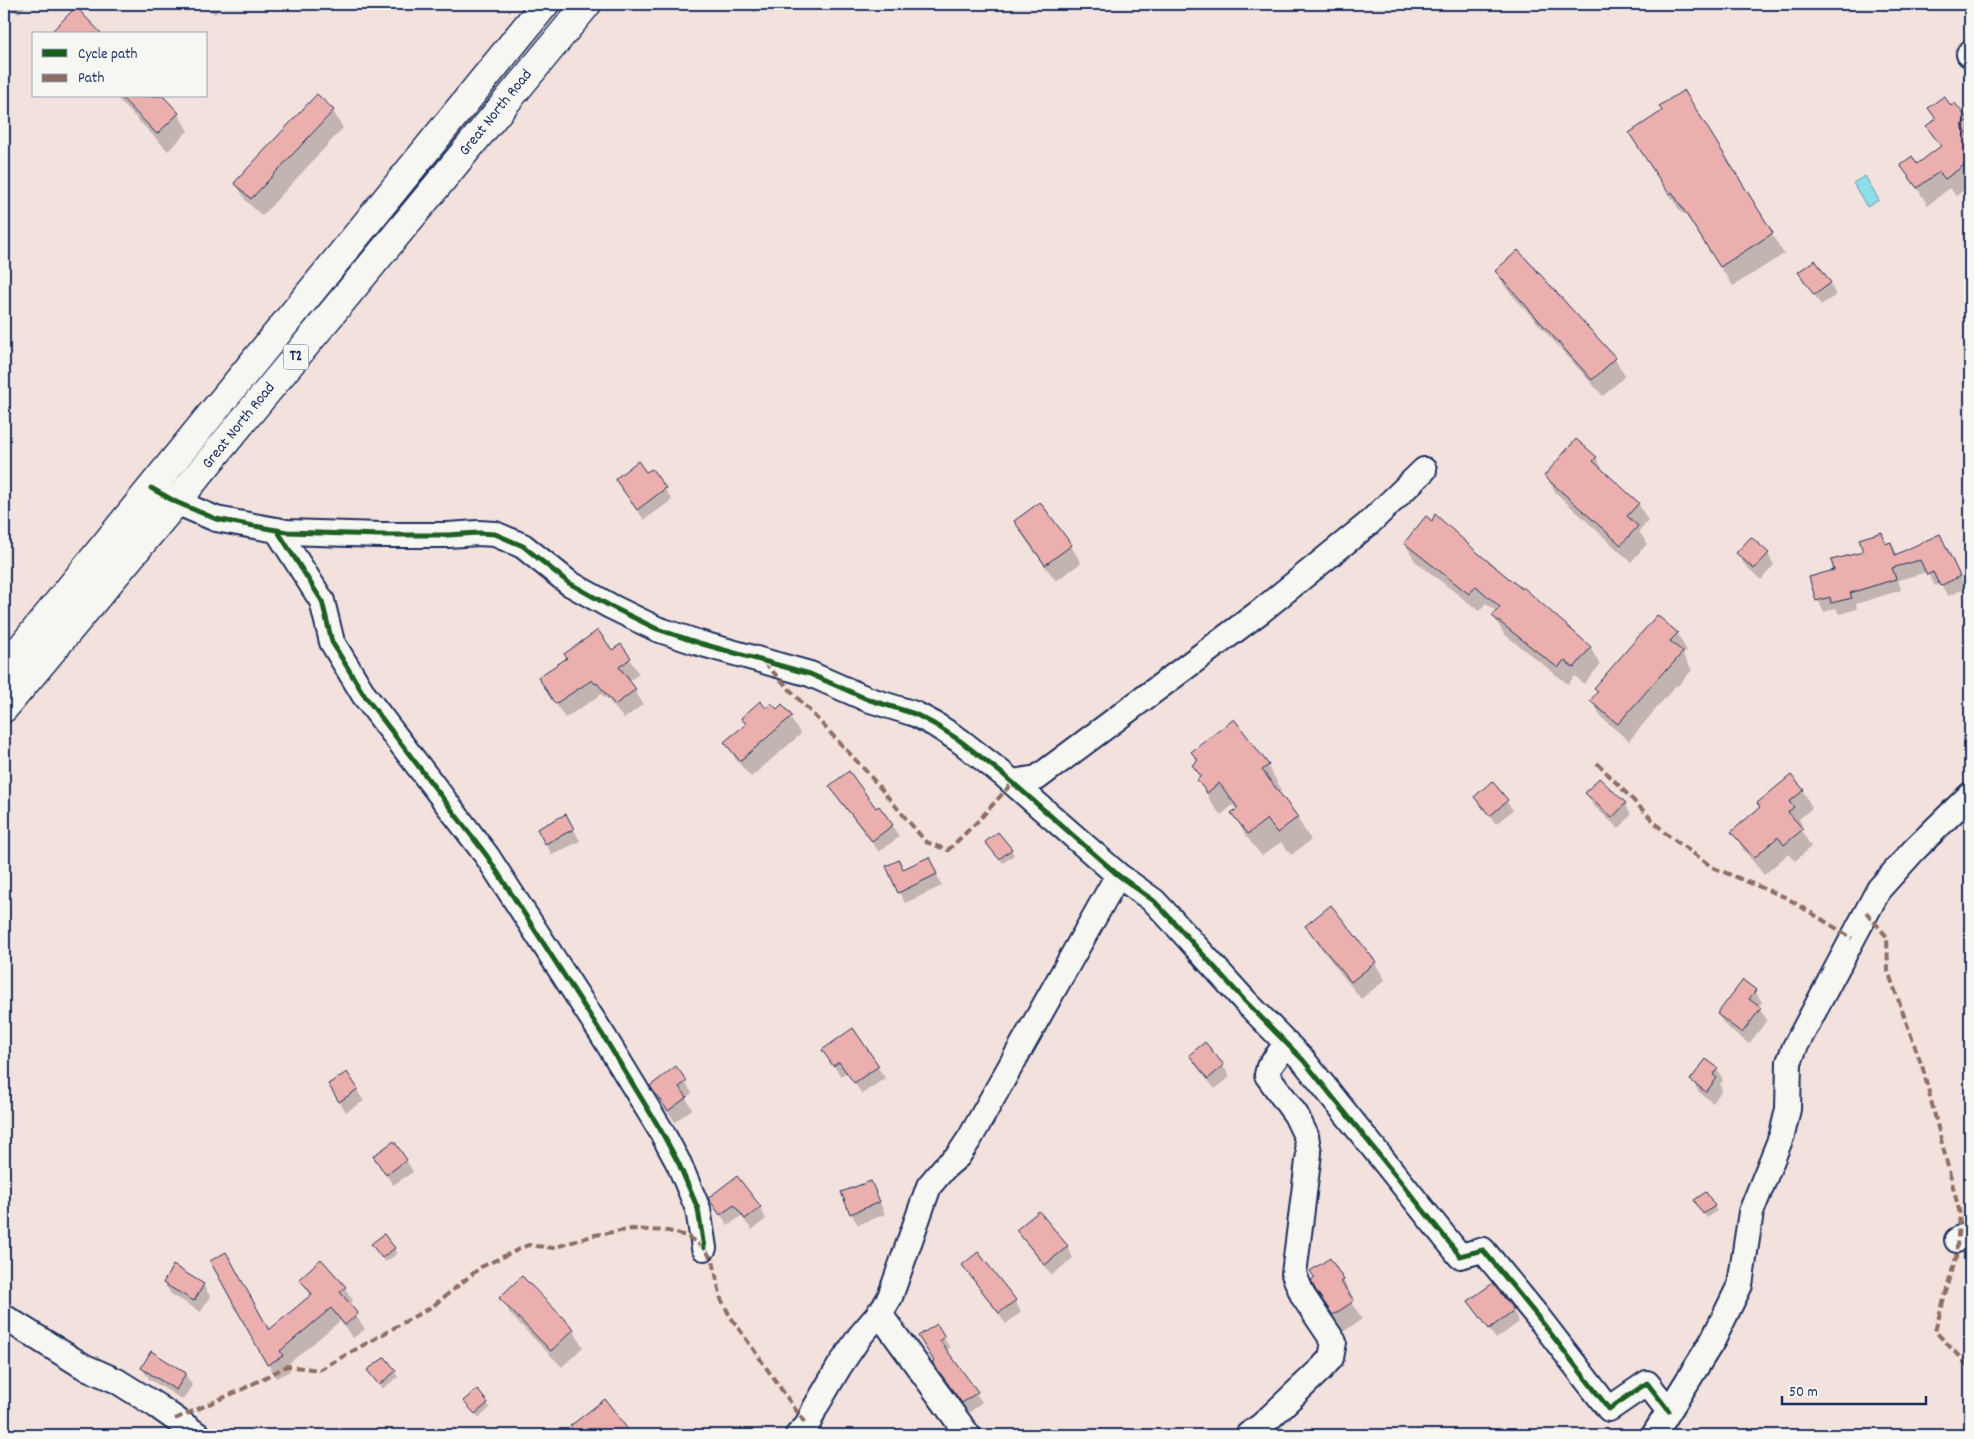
<svg xmlns="http://www.w3.org/2000/svg" width="1974" height="1439" font-family="Dekko,sans-serif">
	<style>
		.water { fill: #8edeea; stroke: #6098b2 }
		.shadow { fill: #0003 }
		.building { fill: #ebb0ad; stroke: #1b2f5e }
		.lines { fill: none; stroke-linecap: round; stroke-linejoin: round }
		.minor-casing { stroke: #1b2f5e; stroke-width: 28 }
		.trunk-casing { stroke: #1b2f5e; stroke-width: 31 }
		.minor { stroke: #f6f6f2; stroke-width: 24 }
		.trunk { stroke: #f6f6f2; stroke-width: 28 }
		.quiet { stroke: #8d6e63; stroke-width: 4; stroke-dasharray: 8 4; stroke-linecap: butt }
		.cycleway-casing { stroke: #f6f6f2; stroke-width: 8 }
		.cycleway { stroke: #1b5e20; stroke-width: 5 }
		.labels { text-anchor: middle; dominant-baseline: central; stroke-width: 4; stroke-linejoin: round; paint-order: stroke }
		.shield { fill: #f6f6f2; stroke: #5d6b8a; stroke-width: 1 }
		.shield-label { font-size: 15px; font-weight: bold; fill: #1b2f5e }
		.street-label { font-size: 16px; fill: #1b2f5e; stroke: #f6f6f2 }
	</style>
	<rect width="100%" height="100%" fill="#f3e1dd"/>
	<filter id="ink" filterUnits="userSpaceOnUse"><feTurbulence type="fractalNoise" baseFrequency=".02" numOctaves="2"/><feDisplacementMap in="SourceGraphic" scale="10" xChannelSelector="R" yChannelSelector="G"/><feConvolveMatrix kernelMatrix="1 2 1 2 8 2 1 2 1" color-interpolation-filters="sRGB"/></filter>
	<g filter="url(#ink)">
		<path class="water" d="M 1865,176 L 1879,200 L 1867,207 L 1853,183 Z"/>
		<path class="shadow" d="M 7,4 L 28,4 L 18,14 Z
			M 203,4 L 224,4 L 215,14 Z
			M 747,4 L 766,4 L 755,13 Z
			M 1860,4 L 1869,4 L 1865,8 Z
			M 1683,92 L 1784,254 L 1733,286 L 1684,212 L 1682,214 L 1643,153 L 1664,112 Z
			M 115,96 L 161,96 L 178,114 L 188,131 L 168,151 Z
			M 1950,107 L 1967,121 L 1970,126 L 1970,185 L 1956,196 L 1950,188 L 1928,205 L 1902,165 L 1917,165 L 1941,148 L 1928,127 Z
			M 333,111 L 343,128 L 262,216 L 246,201 L 236,183 Z
			M 1518,252 L 1615,359 L 1625,376 L 1603,396 L 1506,288 L 1496,271 Z
			M 1799,272 L 1830,284 L 1836,295 L 1821,305 Z
			M 1596,458 L 1604,472 L 1638,503 L 1648,521 L 1639,531 L 1647,544 L 1631,562 L 1556,493 L 1546,476 Z
			M 652,470 L 672,500 L 644,520 L 616,479 L 646,474 Z
			M 1040,503 L 1071,546 L 1081,563 L 1056,581 L 1025,539 L 1015,522 Z
			M 1432,523 L 1477,554 L 1590,647 L 1600,665 L 1584,684 L 1575,676 L 1568,684 L 1504,634 L 1494,617 L 1497,612 L 1486,603 L 1479,611 L 1415,561 L 1405,543 Z
			M 1881,533 L 1888,544 L 1891,543 L 1898,556 L 1946,547 L 1966,588 L 1948,596 L 1940,583 L 1935,586 L 1927,572 L 1898,580 L 1901,590 L 1856,604 L 1857,609 L 1839,614 L 1836,608 L 1824,612 L 1818,600 L 1836,571 L 1864,553 Z
			M 1738,553 L 1768,554 L 1774,565 L 1761,580 L 1744,564 Z
			M 1677,633 L 1687,651 L 1683,655 L 1692,670 L 1678,686 L 1676,685 L 1629,741 L 1602,718 L 1592,701 L 1598,693 L 1595,688 Z
			M 621,646 L 639,674 L 629,681 L 643,704 L 624,719 L 606,697 L 604,698 L 602,694 L 565,718 L 548,692 Z
			M 782,706 L 801,734 L 751,777 L 736,760 L 726,743 L 747,725 L 742,718 L 766,710 L 776,711 Z
			M 1193,752 L 1268,766 L 1281,789 L 1277,792 L 1297,818 L 1311,840 L 1291,855 L 1281,842 L 1262,856 L 1246,836 L 1233,813 L 1237,811 L 1233,805 L 1221,815 L 1212,804 L 1199,780 L 1201,777 L 1194,765 L 1198,762 Z
			M 1492,783 L 1513,810 L 1496,824 L 1481,806 L 1476,797 Z
			M 831,786 L 876,810 L 892,825 L 899,837 L 879,852 L 837,797 Z
			M 1803,790 L 1812,808 L 1799,819 L 1802,825 L 1800,827 L 1811,847 L 1795,861 L 1788,854 L 1764,875 L 1743,849 L 1733,832 L 1761,808 Z
			M 1587,794 L 1625,804 L 1631,815 L 1619,829 L 1593,805 Z
			M 572,826 L 580,841 L 552,855 L 538,829 Z
			M 990,847 L 1011,849 L 1014,855 L 1003,863 Z
			M 935,870 L 942,886 L 905,903 L 899,892 L 903,871 Z
			M 1307,926 L 1375,963 L 1385,980 L 1361,999 L 1317,943 Z
			M 1755,991 L 1762,1002 L 1758,1007 L 1767,1020 L 1749,1044 L 1725,1025 L 1718,1014 Z
			M 852,1030 L 885,1078 L 862,1094 L 847,1072 L 841,1076 L 830,1061 Z
			M 1205,1043 L 1223,1066 L 1230,1077 L 1215,1089 L 1197,1067 L 1190,1056 Z
			M 676,1068 L 692,1093 L 686,1098 L 692,1109 L 675,1122 L 651,1086 Z
			M 1717,1069 L 1723,1080 L 1720,1085 L 1722,1090 L 1713,1103 L 1698,1091 L 1692,1080 Z
			M 346,1074 L 364,1101 L 346,1112 L 336,1096 Z
			M 374,1156 L 406,1160 L 413,1172 L 393,1185 Z
			M 871,1182 L 885,1214 L 858,1225 L 851,1213 Z
			M 710,1198 L 760,1208 L 766,1219 L 752,1230 L 741,1216 L 728,1226 Z
			M 1698,1205 L 1714,1206 L 1717,1211 L 1707,1218 Z
			M 1017,1230 L 1067,1246 L 1073,1258 L 1052,1275 L 1024,1241 Z
			M 394,1248 L 397,1254 L 385,1262 L 376,1249 Z
			M 963,1265 L 1015,1301 L 1021,1312 L 1006,1324 L 970,1276 Z
			M 301,1279 L 345,1288 L 353,1301 L 349,1305 L 365,1329 L 353,1338 L 340,1321 L 287,1365 L 290,1371 L 276,1378 L 268,1364 L 269,1332 L 311,1296 Z
			M 1343,1280 L 1353,1297 L 1350,1299 L 1362,1319 L 1343,1332 L 1316,1289 Z
			M 164,1283 L 203,1285 L 210,1296 L 201,1312 L 171,1294 Z
			M 501,1298 L 573,1330 L 583,1347 L 562,1367 L 511,1315 Z
			M 1470,1301 L 1513,1311 L 1519,1322 L 1496,1339 Z
			M 936,1325 L 950,1348 L 945,1351 L 982,1402 L 969,1413 L 933,1362 Z
			M 142,1368 L 185,1374 L 192,1385 L 183,1400 L 149,1379 Z
			M 395,1372 L 398,1377 L 382,1389 L 372,1376 Z
			M 465,1401 L 487,1403 L 490,1408 L 479,1418 Z
			M 571,1426 L 627,1431 L 630,1435 L 577,1435 Z"/>
		<path class="building" d="M 76,7 L 102,34 L 49,34 Z
			M 1684,90 L 1773,233 L 1720,267 L 1672,192 L 1669,194 L 1629,133 L 1662,111 L 1659,106 Z
			M 317,94 L 334,110 L 251,199 L 234,183 Z
			M 120,96 L 163,96 L 179,113 L 157,134 Z
			M 1944,96 L 1951,106 L 1955,103 L 1968,120 L 1961,125 L 1970,137 L 1970,161 L 1945,179 L 1939,172 L 1917,188 L 1900,165 L 1912,156 L 1917,164 L 1941,146 L 1926,126 L 1936,119 L 1928,108 Z
			M 1518,250 L 1616,358 L 1592,380 L 1495,271 Z
			M 1815,260 L 1831,283 L 1814,295 L 1798,272 Z
			M 1576,439 L 1597,457 L 1593,461 L 1639,503 L 1627,516 L 1638,526 L 1621,545 L 1544,476 Z
			M 638,461 L 646,472 L 652,469 L 666,488 L 637,510 L 615,479 Z
			M 1040,502 L 1072,545 L 1045,565 L 1014,521 Z
			M 1435,514 L 1478,553 L 1522,589 L 1523,587 L 1591,647 L 1574,668 L 1564,660 L 1558,668 L 1492,616 L 1500,607 L 1476,586 L 1469,594 L 1404,543 L 1426,516 L 1432,521 Z
			M 1882,532 L 1885,544 L 1891,542 L 1895,555 L 1940,534 L 1960,576 L 1940,586 L 1933,572 L 1927,575 L 1920,560 L 1892,568 L 1896,579 L 1850,593 L 1852,598 L 1831,603 L 1830,597 L 1816,601 L 1809,577 L 1834,570 L 1831,560 L 1863,552 L 1859,539 Z
			M 1751,537 L 1769,553 L 1754,569 L 1736,553 Z
			M 1657,615 L 1678,633 L 1670,641 L 1683,652 L 1667,670 L 1666,669 L 1618,724 L 1590,701 L 1598,691 L 1594,688 Z
			M 598,630 L 612,650 L 621,644 L 631,658 L 619,667 L 636,689 L 615,705 L 597,683 L 595,684 L 592,680 L 555,704 L 538,677 L 567,658 L 564,654 Z
			M 760,701 L 766,708 L 771,703 L 777,709 L 782,704 L 792,716 L 740,761 L 724,742 L 746,724 L 741,718 Z
			M 1234,719 L 1269,765 L 1262,770 L 1298,817 L 1277,833 L 1267,819 L 1248,834 L 1231,813 L 1238,808 L 1219,783 L 1207,793 L 1197,780 L 1201,776 L 1192,765 L 1198,760 L 1191,752 Z
			M 849,771 L 876,808 L 879,806 L 893,825 L 872,841 L 829,786 Z
			M 1791,775 L 1804,790 L 1789,802 L 1794,807 L 1788,812 L 1803,829 L 1784,845 L 1778,837 L 1754,858 L 1731,832 L 1760,807 L 1757,803 Z
			M 1599,778 L 1626,803 L 1612,818 L 1585,793 Z
			M 1492,781 L 1508,800 L 1490,816 L 1474,797 Z
			M 566,814 L 574,829 L 545,844 L 537,829 Z
			M 998,832 L 1012,849 L 999,859 L 985,842 Z
			M 929,857 L 937,874 L 898,893 L 886,866 L 899,860 L 903,869 Z
			M 1331,905 L 1376,962 L 1351,982 L 1305,926 Z
			M 1743,980 L 1756,990 L 1749,999 L 1761,1008 L 1742,1033 L 1717,1014 Z
			M 853,1028 L 879,1066 L 854,1083 L 839,1062 L 833,1066 L 822,1050 Z
			M 1205,1042 L 1224,1065 L 1208,1079 L 1189,1055 Z
			M 1706,1059 L 1718,1068 L 1713,1075 L 1717,1078 L 1706,1092 L 1690,1080 Z
			M 676,1066 L 687,1081 L 679,1087 L 687,1097 L 668,1111 L 650,1086 Z
			M 347,1072 L 358,1089 L 339,1102 L 328,1084 Z
			M 394,1141 L 407,1160 L 386,1175 L 373,1156 Z
			M 737,1176 L 761,1207 L 745,1219 L 734,1205 L 720,1215 L 708,1198 Z
			M 871,1181 L 880,1202 L 850,1214 L 841,1192 Z
			M 1706,1192 L 1715,1206 L 1703,1214 L 1694,1200 Z
			M 1039,1211 L 1068,1246 L 1045,1265 L 1016,1230 Z
			M 384,1234 L 395,1248 L 382,1258 L 371,1244 Z
			M 226,1252 L 269,1330 L 312,1294 L 299,1279 L 321,1259 L 346,1287 L 340,1292 L 358,1314 L 345,1325 L 331,1308 L 280,1351 L 283,1356 L 267,1365 L 210,1261 Z
			M 978,1252 L 1016,1300 L 999,1313 L 962,1265 Z
			M 1330,1258 L 1344,1280 L 1341,1282 L 1354,1301 L 1333,1315 L 1315,1289 L 1311,1280 L 1315,1278 L 1310,1271 Z
			M 173,1265 L 204,1284 L 194,1301 L 163,1283 Z
			M 522,1276 L 574,1329 L 551,1351 L 499,1298 Z
			M 1493,1283 L 1514,1310 L 1489,1329 L 1468,1301 Z
			M 937,1324 L 945,1337 L 940,1341 L 978,1392 L 962,1403 L 932,1362 L 934,1361 L 918,1336 Z
			M 151,1351 L 186,1373 L 176,1390 L 141,1368 Z
			M 385,1357 L 396,1371 L 379,1385 L 367,1370 Z
			M 477,1389 L 488,1403 L 475,1414 L 463,1401 Z
			M 605,1399 L 632,1435 L 577,1435 L 570,1426 Z"/>
		<g class="lines">
			<defs>
				<path id="minor" d="M 1969,54 L 1970,53
					M 161,494 L 176,502 L 216,519 L 287,532 L 380,535 L 448,535 L 478,533 L 495,534 L 523,546 L 569,583 L 610,606 L 657,629 L 699,643 L 810,674 L 867,699 L 915,714 L 934,724 L 959,740 L 1004,775 L 1118,875 L 1154,901 L 1170,918 L 1245,1001 L 1303,1060 L 1460,1256 L 1483,1250 L 1538,1317 L 1609,1409 L 1647,1383 L 1669,1411
					M 277,530 L 322,601 L 332,642 L 364,695 L 487,856 L 604,1037 L 660,1129 L 679,1164 L 698,1209 L 704,1248
					M 1013,782 L 1037,778 L 1261,611 L 1368,524 L 1424,470
					M 1957,1240 L 1970,1233
					M 879,1313 L 968,1435
					M 4,1317 L 83,1366 L 117,1381 L 157,1406 L 198,1435
					M 798,1435 L 807,1426 L 815,1408 L 839,1367 L 860,1336 L 883,1309 L 890,1297 L 929,1186 L 944,1168 L 958,1156 L 970,1138 L 1118,875
					M 1248,1435 L 1262,1425 L 1321,1369 L 1331,1358 L 1334,1342 L 1303,1296 L 1294,1274 L 1309,1153 L 1306,1136 L 1296,1115 L 1267,1075 L 1269,1067 L 1287,1043
					M 1654,1435 L 1713,1340 L 1740,1285 L 1751,1212 L 1782,1135 L 1788,1109 L 1789,1062 L 1795,1047 L 1879,889 L 1914,850 L 1970,795"/>
				<path id="trunk" d="M 4,669 L 545,4
					M 4,708 L 176,502 L 587,4"/>
			</defs>
			<use href="#minor" class="minor-casing"/>
			<use href="#trunk" class="trunk-casing"/>
			<use href="#minor" class="minor"/>
			<use href="#trunk" class="trunk"/>
			<path class="quiet" d="M 764,662 L 865,770 L 926,842 L 948,850 L 979,820 L 1013,782
				M 1597,763 L 1666,834 L 1714,868 L 1787,898 L 1852,938
				M 1866,912 L 1887,937 L 1888,971 L 1923,1069 L 1960,1214 L 1956,1257 L 1935,1331 L 1970,1368
				M 175,1419 L 243,1389 L 287,1366 L 319,1370 L 433,1306 L 481,1267 L 528,1245 L 553,1248 L 595,1235 L 632,1229 L 668,1231 L 687,1236 L 704,1248 L 713,1261 L 721,1299 L 730,1316 L 807,1426"/>
			<defs>
				<path id="cycleway" d="M 151,488 L 176,502 L 216,519 L 287,532 L 380,535 L 448,535 L 478,533 L 495,534 L 523,546 L 569,583 L 610,606 L 657,629 L 699,643 L 810,674 L 867,699 L 915,714 L 934,724 L 959,740 L 1004,775 L 1118,875 L 1154,901 L 1170,918 L 1245,1001 L 1303,1060 L 1460,1256 L 1483,1250 L 1538,1317 L 1609,1409 L 1647,1383 L 1669,1411
					M 277,530 L 322,601 L 332,642 L 364,695 L 487,856 L 604,1037 L 660,1129 L 679,1164 L 698,1209 L 704,1248"/>
			</defs>
			<use href="#cycleway" class="cycleway-casing"/>
			<use href="#cycleway" class="cycleway"/>
		</g>
	</g>
	<g class="labels">
		<rect class="shield" x="283.5" y="344.5" width="25" height="25" rx="4"/>
		<g class="shield-label">
			<text x="296" y="357">T2</text>
		</g>
		<g class="street-label">
			<text transform="translate(496 113) rotate(-51)">Great North Road</text>
			<text transform="translate(239 426) rotate(-51)">Great North Road</text>
		</g>
	</g>
	<rect width="1974" height="1439" fill="none" stroke="#f6f6f2" stroke-width="20"/>
	<rect x="10" y="10" width="1954" height="1419" fill="none" stroke="#1b2f5e" stroke-width="2" filter="url(#ink)"/>
	<rect x="32" y="32" width="175" height="65" fill="#f6f6f2" stroke="#9ea6b7"/>
	<rect x="42" y="49" width="25" height="8" fill="#1b5e20" stroke="#9ea6b7"/>
	<text x="78" y="58" font-size="15" fill="#1b2f5e">Cycle path</text>
	<rect x="42" y="74" width="25" height="8" fill="#8d6e63" stroke="#9ea6b7"/>
	<text x="78" y="82" font-size="15" fill="#1b2f5e">Path</text>
	<path d="M1782 1396v8h144v-8" fill="none" stroke="#1b2f5e" stroke-width="2.5"/>
	<text x="1789" y="1396" font-size="15" fill="#1b2f5e" stroke="#f6f6f2" stroke-width="4" paint-order="stroke">50 m</text>
</svg>
